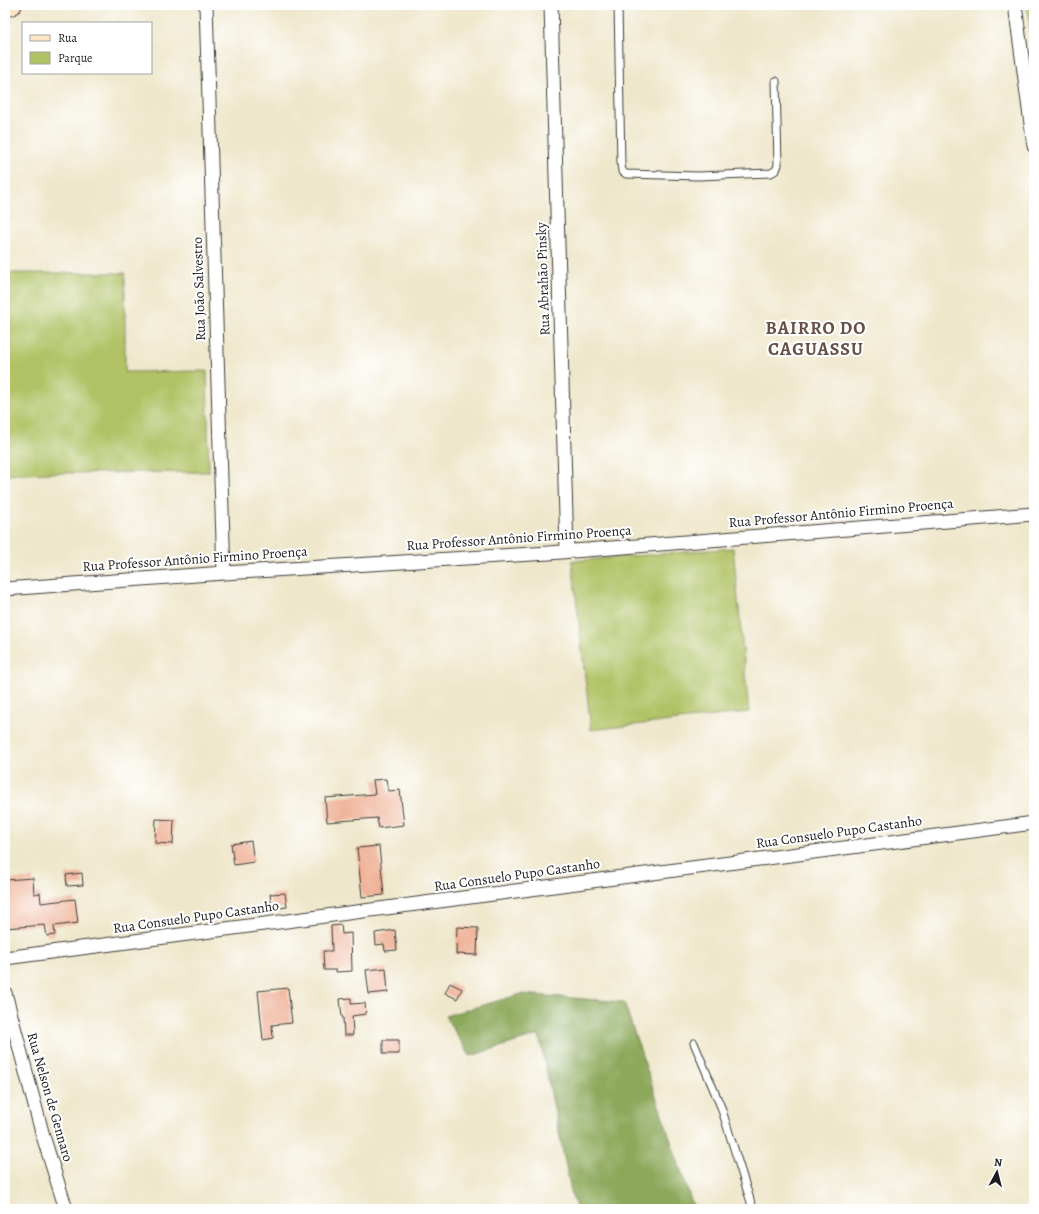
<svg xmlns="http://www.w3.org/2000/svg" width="1039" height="1214" font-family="Alegreya,serif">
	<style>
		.green { fill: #b0c265; stroke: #666f40 }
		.forest { fill: #8ca85a; stroke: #54623b }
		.building { fill: #efb298 }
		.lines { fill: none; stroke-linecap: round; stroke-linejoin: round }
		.lane-casing { stroke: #3c3a36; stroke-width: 9 }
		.street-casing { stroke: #3c3a36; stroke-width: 15 }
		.secondary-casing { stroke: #3c3a36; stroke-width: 21 }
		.lane { stroke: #fff; stroke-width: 7 }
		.street { stroke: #fff; stroke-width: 13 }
		.secondary { stroke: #fde5c5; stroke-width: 19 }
		.labels { text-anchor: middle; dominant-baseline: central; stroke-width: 4; stroke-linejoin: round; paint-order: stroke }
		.street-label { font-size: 14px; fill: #1c1c1c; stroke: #fff }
		.district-label { font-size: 18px; font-weight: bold; letter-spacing: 1px; fill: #665047; stroke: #fff }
	</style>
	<rect width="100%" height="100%" fill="#fff"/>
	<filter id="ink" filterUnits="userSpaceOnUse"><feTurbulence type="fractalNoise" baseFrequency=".025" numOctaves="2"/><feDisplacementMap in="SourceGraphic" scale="8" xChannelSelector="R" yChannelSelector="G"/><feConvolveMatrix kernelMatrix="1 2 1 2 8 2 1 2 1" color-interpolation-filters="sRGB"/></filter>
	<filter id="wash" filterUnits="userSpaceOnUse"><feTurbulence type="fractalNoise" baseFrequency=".012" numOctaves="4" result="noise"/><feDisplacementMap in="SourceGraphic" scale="16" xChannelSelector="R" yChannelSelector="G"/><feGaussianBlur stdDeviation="0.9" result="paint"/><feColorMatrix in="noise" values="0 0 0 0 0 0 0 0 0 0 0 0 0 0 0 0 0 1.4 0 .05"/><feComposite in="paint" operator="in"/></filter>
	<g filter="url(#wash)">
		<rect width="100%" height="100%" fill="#efe7cb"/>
		<path class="green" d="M 1027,5 L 1034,5 L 1034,39 L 1032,39 Z
			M 5,273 L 125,273 L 125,372 L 207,371 L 209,472 L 47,473 L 5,475 Z
			M 733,548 L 749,712 L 591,730 L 572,561 Z"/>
		<path class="forest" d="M 521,994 L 624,1002 L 694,1209 L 577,1209 L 572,1196 L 539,1035 L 470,1056 L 445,1016 Z"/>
		<g id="blocks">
			<path class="building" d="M 386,779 L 388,791 L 400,790 L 404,825 L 379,828 L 377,818 L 327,822 L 325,798 L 375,794 L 373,780 Z
				M 156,819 L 174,820 L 173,844 L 155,843 Z
				M 251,841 L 254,862 L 234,865 L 231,844 Z
				M 379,846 L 384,895 L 362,897 L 357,848 Z
				M 82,873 L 83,885 L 67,886 L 66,875 Z
				M 33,878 L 34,894 L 40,893 L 41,903 L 75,899 L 78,923 L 54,926 L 55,935 L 47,936 L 45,925 L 5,928 L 5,880 Z
				M 285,893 L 287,907 L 272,909 L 270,894 Z
				M 341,925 L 342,934 L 351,933 L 352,971 L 336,972 L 336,970 L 324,970 L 323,951 L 332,951 L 331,926 Z
				M 457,927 L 478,928 L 477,955 L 456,954 Z
				M 395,930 L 397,950 L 385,951 L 384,944 L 376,945 L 375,933 Z
				M 386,968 L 388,992 L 369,994 L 366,970 Z
				M 450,983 L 462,989 L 457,999 L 445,993 Z
				M 288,988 L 292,1023 L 272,1025 L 273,1038 L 263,1040 L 258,991 Z
				M 351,998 L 351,1004 L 365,1003 L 366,1014 L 352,1016 L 353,1035 L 344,1035 L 343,1017 L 342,1017 L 340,999 Z
				M 383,1040 L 399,1040 L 399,1054 L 383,1054 Z"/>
		</g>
	</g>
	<g filter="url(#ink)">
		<use href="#blocks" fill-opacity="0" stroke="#3c3a36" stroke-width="1"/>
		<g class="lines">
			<defs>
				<path id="lane" d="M 618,5 L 621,164 L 622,171 L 626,174 L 699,176 L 771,173 L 776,170 L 778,165 L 776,81
					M 694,1043 L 721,1107 L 753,1209"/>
				<path id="street" d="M 206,5 L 224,573
					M 551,5 L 567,551
					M 1015,5 L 1034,146
					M 5,589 L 224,573 L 549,553 L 1034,514
					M 5,958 L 1034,823
					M 5,993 L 43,1136 L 66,1209"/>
				<path id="secondary" d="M 5,7 L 12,5"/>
			</defs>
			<use href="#lane" class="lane-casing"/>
			<use href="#street" class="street-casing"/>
			<use href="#secondary" class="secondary-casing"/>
			<use href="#lane" class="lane"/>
			<use href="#street" class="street"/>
			<use href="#secondary" class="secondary"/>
		</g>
	</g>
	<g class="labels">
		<g class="street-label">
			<text transform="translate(543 279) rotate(-92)">Rua Abrahão Pinsky</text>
			<text transform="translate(199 289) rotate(-92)">Rua João Salvestro</text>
			<text transform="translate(841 513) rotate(-5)">Rua Professor Antônio Firmino Proença</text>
			<text transform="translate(519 538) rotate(-4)">Rua Professor Antônio Firmino Proença</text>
			<text transform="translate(195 559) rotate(-4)">Rua Professor Antônio Firmino Proença</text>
			<text transform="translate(839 832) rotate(-8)">Rua Consuelo Pupo Castanho</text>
			<text transform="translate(517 875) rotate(-8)">Rua Consuelo Pupo Castanho</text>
			<text transform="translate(196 917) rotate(-8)">Rua Consuelo Pupo Castanho</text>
			<text transform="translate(50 1097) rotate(74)">Rua Nelson de Gennaro</text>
		</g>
		<g class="district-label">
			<text x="816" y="328">BAIRRO DO<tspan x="816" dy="21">CAGUASSU</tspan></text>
		</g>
	</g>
	<rect width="1039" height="1214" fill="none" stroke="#fff" stroke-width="20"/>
	<rect x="22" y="22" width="130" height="52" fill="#ffffff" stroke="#a4a4a4"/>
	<rect x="30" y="35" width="20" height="6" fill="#fde5c5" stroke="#a4a4a4"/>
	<text x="58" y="42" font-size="12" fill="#1c1c1c">Rua</text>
	<rect x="30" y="52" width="20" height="12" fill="#b0c265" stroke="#a4a4a4"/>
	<text x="58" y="62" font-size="12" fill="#1c1c1c">Parque</text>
	<g transform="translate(997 1172) rotate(7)" stroke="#ffffff" stroke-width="3" paint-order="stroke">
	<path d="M0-3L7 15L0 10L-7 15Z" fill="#1c1c1c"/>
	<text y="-6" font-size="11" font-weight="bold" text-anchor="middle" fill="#1c1c1c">N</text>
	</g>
</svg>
